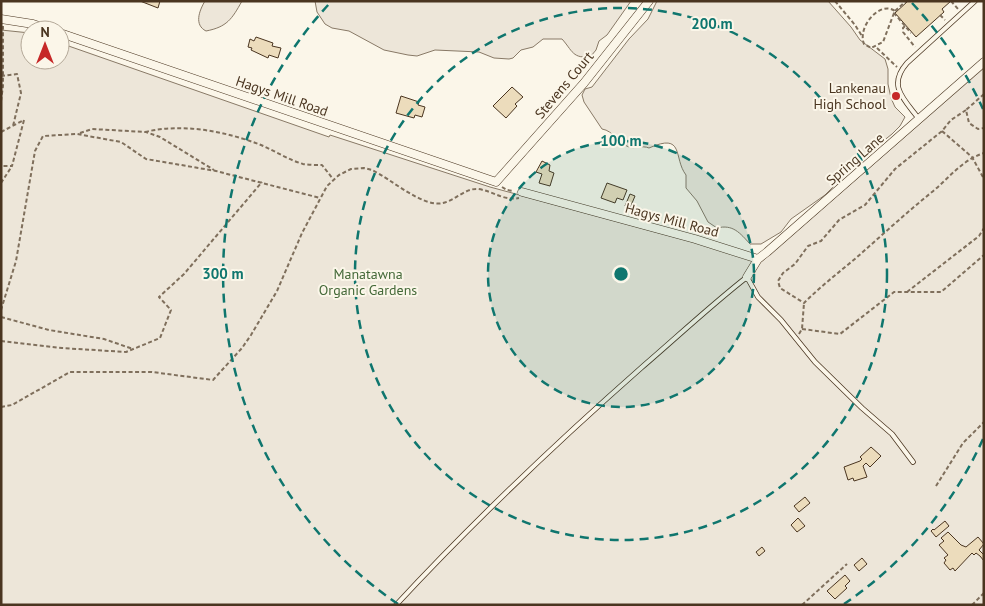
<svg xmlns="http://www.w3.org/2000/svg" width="985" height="606" font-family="'PT Sans',sans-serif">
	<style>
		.green { fill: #ede6d9; stroke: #887966 }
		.building { fill: #ecdcbc; stroke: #4a3520 }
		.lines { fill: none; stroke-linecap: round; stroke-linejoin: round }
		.service-casing { stroke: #4a3520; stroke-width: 5.5 }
		.minor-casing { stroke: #4a3520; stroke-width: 9 }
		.path { stroke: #7f6f5c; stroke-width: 2; stroke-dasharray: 4 2.5; stroke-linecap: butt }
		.service { stroke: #fbf6e9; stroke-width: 4 }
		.minor { stroke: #fbf6e9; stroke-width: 8 }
		.ring { fill: none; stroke: #0f766e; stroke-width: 2.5; stroke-dasharray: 9 6 }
		.poi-dot { fill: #c62828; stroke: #fbf6e9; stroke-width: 2 }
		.labels { text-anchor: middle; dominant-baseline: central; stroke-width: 4; stroke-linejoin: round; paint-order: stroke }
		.street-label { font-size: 14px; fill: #4a3520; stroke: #fbf6e9 }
		.poi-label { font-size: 14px; fill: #4a3520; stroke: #fbf6e9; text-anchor: end }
		.park-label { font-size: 14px; fill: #436837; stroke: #fbf6e9 }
		.centre { fill: #0f766e; stroke: #fbf6e9; stroke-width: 2.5 }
		.ring-label { font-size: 15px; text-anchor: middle; font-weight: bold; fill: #0f766e; stroke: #fbf6e9; stroke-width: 4; stroke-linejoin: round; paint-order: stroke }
	</style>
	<rect width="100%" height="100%" fill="#fbf6e9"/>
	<path class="green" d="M 205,1 L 242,1 C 232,19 227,27 206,31 C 194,25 199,11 205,1 Z
		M 315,1 L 631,1 L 607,35 L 599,41 L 596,50 L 591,56 C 573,60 572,50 562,39 L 543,39 L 533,47 L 521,50 L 513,58 L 509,59 L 494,58 L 479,52 L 435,50 L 417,56 L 408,55 L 384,50 L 349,31 L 332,28 L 325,24 L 317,12 Z
		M 657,1 L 828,1 L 851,27 L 860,40 L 885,59 L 888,69 L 888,84 L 891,98 L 895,107 L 905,117 L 900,126 L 892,134 L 862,158 L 825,195 L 791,219 L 781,232 L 761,244 L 750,244 C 740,233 733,224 717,228 L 708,222 L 697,201 L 686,188 L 686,175 C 673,158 685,132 649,148 C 642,145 635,149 629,147 C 617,143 614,131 602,129 L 584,102 L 582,95 L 585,89 L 592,87 L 629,39 L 648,19 Z
		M 1,30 L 30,33 L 30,60 L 60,60 L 60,43 L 329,137 L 330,135 L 490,187 L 741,255 L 760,263 L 984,68 L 984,605 L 1,605 Z"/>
	<path class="building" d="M 140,1 L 160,1 L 158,8 Z
		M 908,1 L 951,1 L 942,9 L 944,12 L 916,37 L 895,13 Z
		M 256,37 L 273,43 L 272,46 L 281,48 L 278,58 L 269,55 L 268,58 L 251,50 L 252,48 L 248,47 L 250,39 L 254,41 Z
		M 512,87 L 523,97 L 515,104 L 517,106 L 506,118 L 493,106 Z
		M 401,96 L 419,102 L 418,105 L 425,107 L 422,117 L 415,115 L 414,118 L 396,113 Z
		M 542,161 L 550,165 L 549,171 L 554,173 L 550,186 L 539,183 L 542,174 L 536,172 Z
		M 607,183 L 627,190 L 623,200 L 617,198 L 615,203 L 601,198 Z
		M 630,194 L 635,196 L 630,208 L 625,206 Z
		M 871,447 L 881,456 L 870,467 L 866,463 L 863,466 L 867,477 L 854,481 L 853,478 L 848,480 L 844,467 L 860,461 L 862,459 L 860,457 Z
		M 805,497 L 810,503 L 799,512 L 794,506 Z
		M 798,518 L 805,526 L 797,532 L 791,525 Z
		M 945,521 L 949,526 L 936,537 L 931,531 L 933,529 L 934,530 Z
		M 948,532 L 961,545 L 966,547 L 978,537 L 984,544 L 979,550 L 983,554 L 984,553 L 984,561 L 980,556 L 976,553 L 974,555 L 972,553 L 955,571 L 953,568 L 950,570 L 944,563 L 946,560 L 944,558 L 948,555 L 939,545 L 944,541 L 941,538 Z
		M 762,547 L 765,551 L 759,556 L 756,552 Z
		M 862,558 L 867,564 L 859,571 L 854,565 Z
		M 845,575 L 850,581 L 845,586 L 847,588 L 835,599 L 827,591 Z"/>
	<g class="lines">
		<defs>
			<path id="service" d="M 919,119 C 904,99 887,86 907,63 L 975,1
				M 396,605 C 474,521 556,443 641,368 C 676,338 710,306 747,277 L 758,297 L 781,320 L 815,362 L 862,408 L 892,434 L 913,462"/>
			<path id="minor" d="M 1,19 L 33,24 L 51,30
				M 60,33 L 496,182 L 584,83 L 649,1
				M 522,192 L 695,239 L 758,259
				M 747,277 L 758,259 L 767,252 L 984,62"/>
		</defs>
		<use href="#service" class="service-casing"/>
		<use href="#minor" class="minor-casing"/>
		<path class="path" d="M 835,1 L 855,25 L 862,36
			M 951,1 L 958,9
			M 895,11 L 906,1
			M 894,13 L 883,42 L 871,48 L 864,44 C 857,27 880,0 895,11 L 894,13 L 911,33
			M 940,15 L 945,20
			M 905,26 L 903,28 L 903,32 L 915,47
			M 877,48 L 897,67
			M 1,76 L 17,74 L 21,93 L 13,126
			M 984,94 L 966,110 L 969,123 L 978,129 L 984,128
			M 1,101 L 3,86 L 3,26
			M 966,110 L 951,120 L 942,131 L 895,169 L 865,205 L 839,220 L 821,241 L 808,246 L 795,264 L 783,273 L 778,281 L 780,288 L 804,303 C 820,287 838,273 856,258 C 881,236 906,213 932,192 C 949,178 962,160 984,153
			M 942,131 L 972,157 L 984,179
			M 1,132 L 24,120 L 12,166 L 1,166
			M 145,132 C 182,123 225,131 261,145 C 275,151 289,160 303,164 C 309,165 316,165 322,165 L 333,179
			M 80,133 L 92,129 L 146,132 L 160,137 L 214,170
			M 1,183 L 12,166
			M 502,187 L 507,190 L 514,191
			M 907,292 L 979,236 L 984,228
			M 1,310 L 16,261 L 35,151 L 43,136 L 77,134 L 121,142 L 146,159 L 216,171 L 320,198
			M 1,317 L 49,330 L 104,339 L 133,349
			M 802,329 L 840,334 L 894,292 L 941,292 L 984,255
			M 799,334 L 802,329 L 804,303
			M 1,341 L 62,348 L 126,352 L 160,338 L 171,310 L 159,297 L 184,274 L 262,182
			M 1,407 L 12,405 L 70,372 L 152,372 L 213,380 L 242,348 L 251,335 L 277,291 L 302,233 L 327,186 L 339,175 L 351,169 L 364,168 L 372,170 C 391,179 423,208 443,203 C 456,200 465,188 478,189 C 493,191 503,201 519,198
			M 936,486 L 963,443 L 984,422
			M 802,605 L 847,564
			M 972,605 L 984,593"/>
		<use href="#service" class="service"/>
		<use href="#minor" class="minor"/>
	</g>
	<circle cx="621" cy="274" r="133" fill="#0f766e" fill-opacity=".12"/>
	<g class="ring">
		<circle cx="621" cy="274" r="133"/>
		<circle cx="621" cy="274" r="266"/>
		<path d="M983 439A398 398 0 0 1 844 604M398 604A398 398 0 0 1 330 3M912 3A398 398 0 0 1 983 109"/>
	</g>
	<circle class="poi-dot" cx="896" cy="96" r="5"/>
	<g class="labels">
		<g class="street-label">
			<text transform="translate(564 85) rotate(-50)">Stevens Court</text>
			<text transform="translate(282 96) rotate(19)">Hagys Mill Road</text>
			<text transform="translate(855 159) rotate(-41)">Spring Lane</text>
			<text transform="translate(672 220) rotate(15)">Hagys Mill Road</text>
		</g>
		<g class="poi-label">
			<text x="886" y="88">Lankenau<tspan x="886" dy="16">High School</tspan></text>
		</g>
		<g class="park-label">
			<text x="368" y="274">Manatawna<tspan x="368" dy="16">Organic Gardens</tspan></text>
		</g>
	</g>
	<circle cx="621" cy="274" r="8" class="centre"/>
	<g class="ring-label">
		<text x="712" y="29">200 m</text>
		<text x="621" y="146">100 m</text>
		<text x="223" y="279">300 m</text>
	</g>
	<rect width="985" height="606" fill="none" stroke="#4a3520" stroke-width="5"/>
	<g transform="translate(45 45)"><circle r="24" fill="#fbf6e9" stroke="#b4a999"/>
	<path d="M0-4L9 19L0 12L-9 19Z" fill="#c62828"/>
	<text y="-8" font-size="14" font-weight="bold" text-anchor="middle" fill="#4a3520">N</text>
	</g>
</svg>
